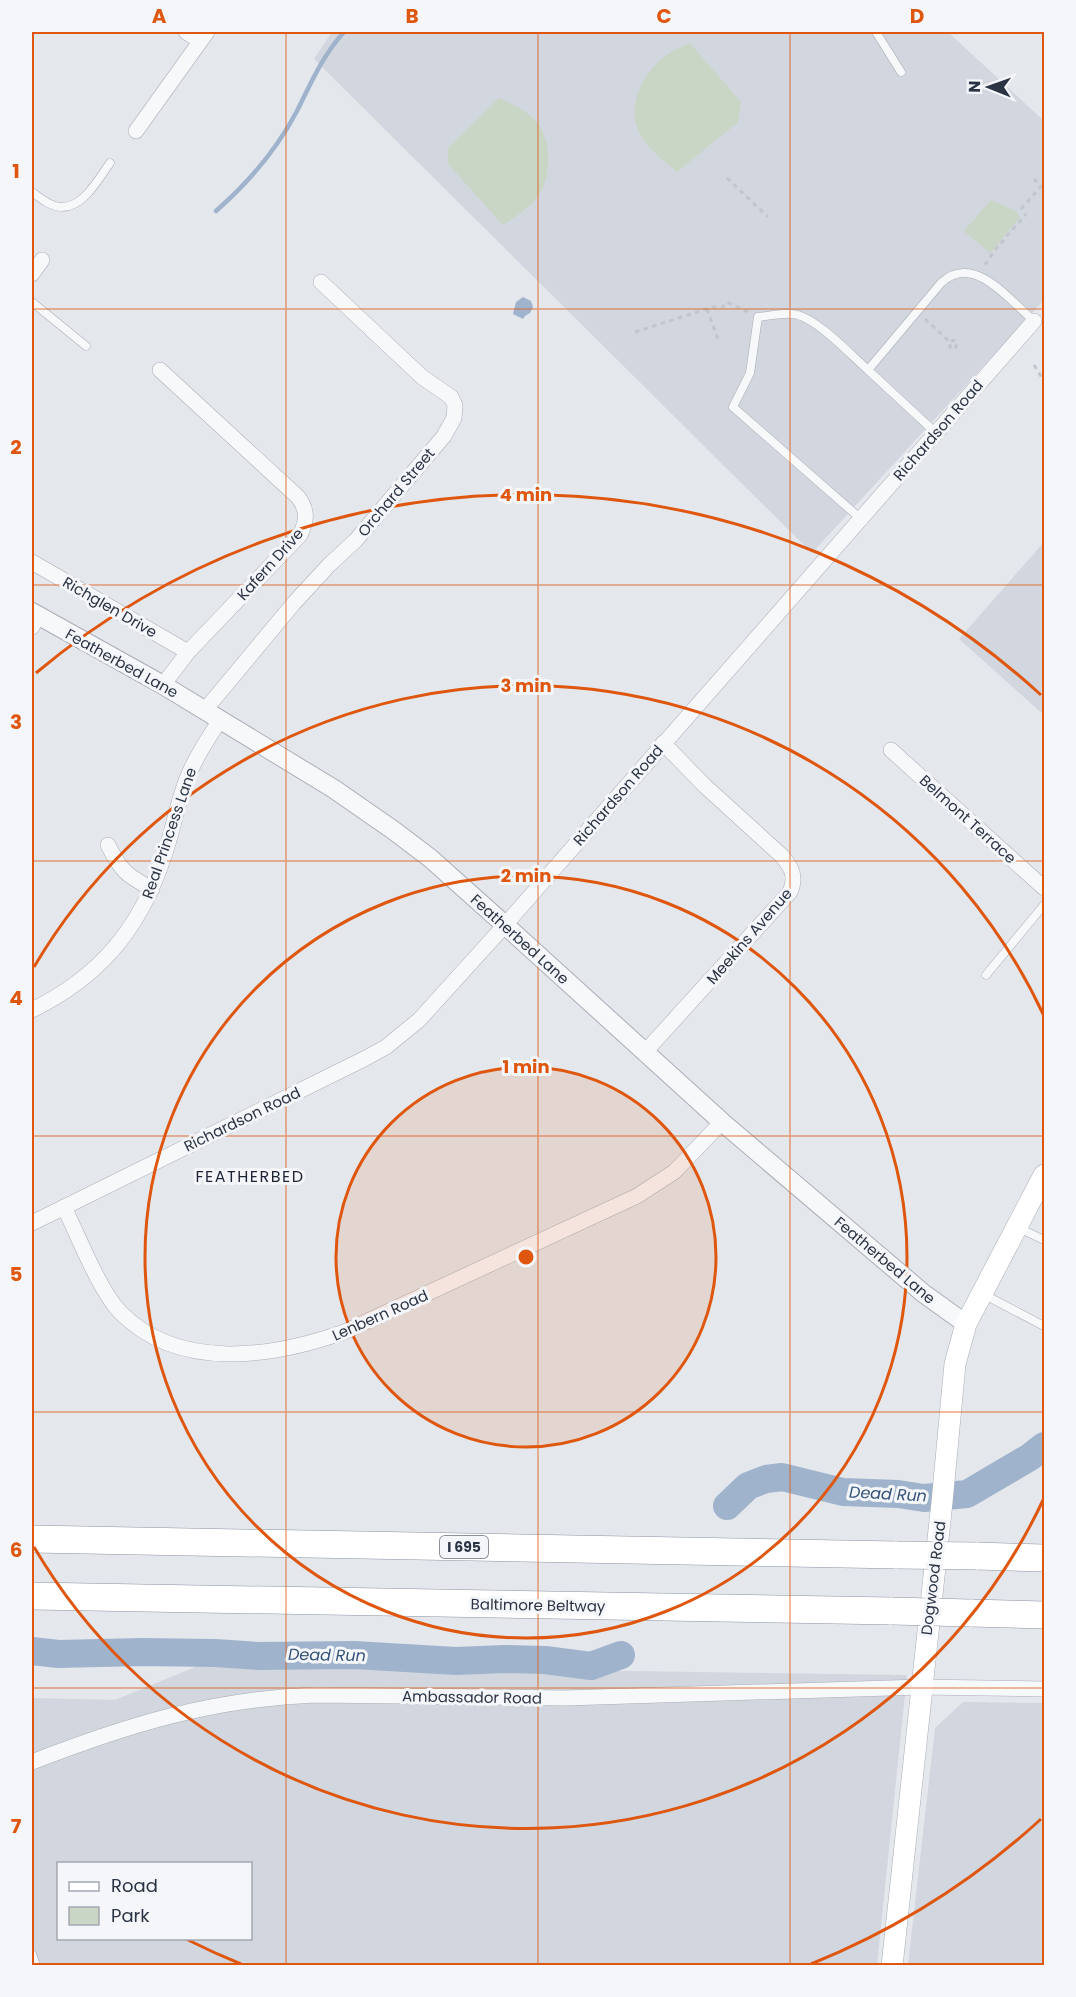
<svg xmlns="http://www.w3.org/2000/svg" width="1076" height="1997" font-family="Poppins,sans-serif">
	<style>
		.built { fill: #d2d6de; fill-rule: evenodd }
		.green { fill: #c9d6c5 }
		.water { fill: #9fb4cc }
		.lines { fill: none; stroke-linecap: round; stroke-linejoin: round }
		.stream { stroke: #9fb4cc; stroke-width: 4.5 }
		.river { stroke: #9fb4cc; stroke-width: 28 }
		.service-casing { stroke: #a9aeb7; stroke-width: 9 }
		.minor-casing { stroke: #a9aeb7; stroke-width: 16 }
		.tertiary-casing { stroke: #a9aeb7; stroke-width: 20 }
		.secondary-casing { stroke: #a9aeb7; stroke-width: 22 }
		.motorway-casing { stroke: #8b94a3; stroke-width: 28 }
		.path { stroke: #c2c5cb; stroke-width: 3; stroke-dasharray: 4.5 4.5; stroke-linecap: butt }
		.service { stroke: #f7f8fa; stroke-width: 8 }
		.minor { stroke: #f7f8fa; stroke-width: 15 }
		.tertiary { stroke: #f7f8fa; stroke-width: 18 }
		.secondary { stroke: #fff; stroke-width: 21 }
		.motorway { stroke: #fff; stroke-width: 27 }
		.motorway-bridge-casing { stroke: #8b94a3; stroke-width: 28; stroke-linecap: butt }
		.motorway-bridge { stroke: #fff; stroke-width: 27 }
		.grid { fill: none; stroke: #df570f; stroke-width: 1.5; stroke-opacity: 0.55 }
		.ring { fill: none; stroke: #df570f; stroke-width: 3 }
		.labels { text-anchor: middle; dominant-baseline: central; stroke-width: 6; stroke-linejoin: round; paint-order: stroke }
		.shield { fill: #f4f6f9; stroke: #676e7b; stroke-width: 1.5 }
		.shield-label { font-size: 14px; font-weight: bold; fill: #2b3445 }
		.street-label { font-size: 15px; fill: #2b3445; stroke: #f4f6f9 }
		.neighbourhood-label { font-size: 16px; letter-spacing: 1.5px; fill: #1d2536; stroke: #f4f6f9 }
		.water-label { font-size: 16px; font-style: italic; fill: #34527a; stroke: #f4f6f9 }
		.centre { fill: #df570f; stroke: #f4f6f9; stroke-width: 3 }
		.ring-label { font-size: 18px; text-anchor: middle; font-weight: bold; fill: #df570f; stroke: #f4f6f9; stroke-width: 6; stroke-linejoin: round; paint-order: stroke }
		.neatline { fill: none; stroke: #df570f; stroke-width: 2 }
		.grid-label { font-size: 20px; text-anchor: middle; font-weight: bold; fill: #df570f }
	</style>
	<rect width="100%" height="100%" fill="#e4e7ec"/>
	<path class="built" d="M 332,32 L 948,32 L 1044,121 L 1044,300 L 812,553 L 314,59 Z
		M 1044,542 L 1044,715 L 959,639 Z
		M 200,1665 L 907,1675 L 877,1965 L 32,1966 L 32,1698 L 115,1700 ZM 58,1864 L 250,1864 L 250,1938 L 58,1938 Z
		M 963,1702 L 1044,1703 L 1044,1965 L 908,1965 L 935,1728 Z"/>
	<path class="green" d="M 690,43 L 741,102 L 738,122 L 677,172 C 665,162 652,152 643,139 C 623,109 642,73 669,53 C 675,49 683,46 690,43 Z
		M 499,98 C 512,104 525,110 535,120 C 552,137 552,176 539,195 C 530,208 515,217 503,225 L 448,164 L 448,148 Z
		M 991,200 L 1016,211 L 1020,217 L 990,253 L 964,231 Z"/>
	<path class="water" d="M 523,297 L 531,301 L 533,307 L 530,313 L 525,316 L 523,319 L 513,314 L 516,302 Z"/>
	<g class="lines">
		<path class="stream" d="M 216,211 C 248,183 277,149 297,111 C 311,83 323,55 344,32"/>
		<path class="river" d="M 727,1506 L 748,1486 L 766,1479 L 782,1477 L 843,1492 L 898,1494 L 924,1498 L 967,1494 L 1030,1457 L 1044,1446
			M 32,1651 L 58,1654 L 142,1652 L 215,1653 L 259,1656 L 354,1655 L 456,1661 L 505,1659 L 545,1660 L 591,1666 L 621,1655"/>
		<defs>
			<path id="service" d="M 876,32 L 901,72
				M 32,192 C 40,198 51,207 62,207 C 84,207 99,178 110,163
				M 32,302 L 86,346
				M 935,432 L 868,370 L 941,283 C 974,252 1010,301 1034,321
				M 861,519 L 733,407 L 750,373 L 758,317 C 769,316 781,313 792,314 C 814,315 851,355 868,370
				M 986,975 L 1044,905
				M 1019,1228 L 1044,1240
				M 983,1294 L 1044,1326
				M 32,1954 L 36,1966"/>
			<path id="minor" d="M 186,32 L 200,41
				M 136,131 L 207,32
				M 32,274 L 42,260
				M 160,370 L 298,497 C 308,510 307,521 300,535 L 188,652 L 163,685
				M 32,562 L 188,652
				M 32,627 L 37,615
				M 205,710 L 294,603 L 329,565 L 356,540 L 444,436 L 454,418 L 455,405 L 451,397 L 422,377 L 321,282
				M 891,750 L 1044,888
				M 108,845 C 121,871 126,875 152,889
				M 32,1010 C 99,977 139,930 163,859 C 171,837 175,815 182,793 C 190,766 205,743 220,720
				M 645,1052 L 790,892 C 797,876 791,867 782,856 L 705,786 L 663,743
				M 64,1207 C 78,1235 99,1290 120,1312 C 179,1372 273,1357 344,1332 L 637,1196 L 674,1172 L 722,1122
				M 32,1223 L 364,1059 L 386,1047 L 419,1020 L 505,925 L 1034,321
				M 32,1762 C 127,1725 211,1699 315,1695 L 565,1698 L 921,1687 L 1044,1689"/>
			<path id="tertiary" d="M 32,612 L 163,685 L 334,789 L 393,830 L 430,858 L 505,925 L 722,1122 L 923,1293 L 966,1324"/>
			<path id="secondary" d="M 892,1966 L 942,1502 L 955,1364 L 966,1324 L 1044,1175"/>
			<path id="motorway" d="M 32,1539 L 897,1555
				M 976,1556 L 1044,1558
				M 32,1596 L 892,1611
				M 970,1613 L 1044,1615"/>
		</defs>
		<use href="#service" class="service-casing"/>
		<use href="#minor" class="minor-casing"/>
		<use href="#tertiary" class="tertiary-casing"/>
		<use href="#secondary" class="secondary-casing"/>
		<use href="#motorway" class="motorway-casing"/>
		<path class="path" d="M 727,178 L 768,217
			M 1034,179 L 1041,187
			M 1021,209 L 1044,183
			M 985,265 L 995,250 L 1026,214
			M 707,309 L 719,342
			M 925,319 L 950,342 L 950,347 L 955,349 L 957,342 L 954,340 L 950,342
			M 635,332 L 713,307 L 723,307 L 727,302 L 748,312
			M 1034,365 L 1044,381"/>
		<use href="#service" class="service"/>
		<use href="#minor" class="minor"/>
		<use href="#tertiary" class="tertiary"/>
		<use href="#secondary" class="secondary"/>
		<use href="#motorway" class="motorway"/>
		<defs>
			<path id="motorway-bridge" d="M 897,1555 L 976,1556
				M 892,1611 L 970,1613"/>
		</defs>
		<use href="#motorway-bridge" class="motorway-bridge-casing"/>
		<use href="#motorway-bridge" class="motorway-bridge"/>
	</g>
	<path class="grid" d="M 286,32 L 286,1966M 538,32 L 538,1966M 790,32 L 790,1966M 32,309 L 1044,309M 32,585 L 1044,585M 32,861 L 1044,861M 32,1136 L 1044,1136M 32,1412 L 1044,1412M 32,1688 L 1044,1688"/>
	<circle cx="526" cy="1257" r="190" fill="#df570f" fill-opacity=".12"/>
	<g class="ring">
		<circle cx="526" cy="1257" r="190"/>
		<circle cx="526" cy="1257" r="381"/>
		<path d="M1044 1498A571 571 0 0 1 34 1547M34 967A571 571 0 0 1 1044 1016"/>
		<path d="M1041 1819A762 762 0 0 1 811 1964M241 1964A762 762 0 0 1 186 1939M36 673A762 762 0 0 1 1041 695"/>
	</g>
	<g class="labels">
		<rect class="shield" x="440" y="1536" width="48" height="22" rx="4.5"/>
		<g class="shield-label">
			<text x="464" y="1547">I 695</text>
		</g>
		<g class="street-label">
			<text transform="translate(938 430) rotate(-49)">Richardson Road</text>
			<text transform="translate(396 492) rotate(-50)">Orchard Street</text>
			<text transform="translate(270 564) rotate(-48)">Kafern Drive</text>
			<text transform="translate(110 607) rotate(30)">Richglen Drive</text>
			<text transform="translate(122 663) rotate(29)">Featherbed Lane</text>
			<text transform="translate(618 795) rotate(-49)">Richardson Road</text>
			<text transform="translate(968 819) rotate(42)">Belmont Terrace</text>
			<text transform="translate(169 833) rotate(-71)">Real Princess Lane</text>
			<text transform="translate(749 936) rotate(-49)">Meekins Avenue</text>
			<text transform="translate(520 939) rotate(42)">Featherbed Lane</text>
			<text transform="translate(242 1119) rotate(-26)">Richardson Road</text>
			<text transform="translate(885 1260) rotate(40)">Featherbed Lane</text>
			<text transform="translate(380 1315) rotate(-24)">Lenbern Road</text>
			<text transform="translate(933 1578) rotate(-83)">Dogwood Road</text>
			<text transform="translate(538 1605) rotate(1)">Baltimore Beltway</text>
			<text transform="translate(472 1697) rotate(1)">Ambassador Road</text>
		</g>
		<g class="neighbourhood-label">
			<text x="250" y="1176">FEATHERBED</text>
		</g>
		<g class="water-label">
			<text transform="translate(888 1494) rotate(3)">Dead Run</text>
			<text transform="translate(327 1655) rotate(1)">Dead Run</text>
		</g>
	</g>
	<circle cx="526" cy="1257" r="9" class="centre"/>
	<g class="ring-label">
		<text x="526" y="501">4 min</text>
		<text x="526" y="692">3 min</text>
		<text x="526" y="882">2 min</text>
		<text x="526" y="1073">1 min</text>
	</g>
	<rect width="1076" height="1997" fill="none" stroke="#f4f6f9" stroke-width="66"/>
	<rect x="57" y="1862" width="195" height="78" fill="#f4f6f9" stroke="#a4a8b1" stroke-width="1.5"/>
	<rect x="69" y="1882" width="30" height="9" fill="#ffffff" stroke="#a4a8b1" stroke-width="1.5"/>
	<text x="111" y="1892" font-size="18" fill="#2b3445">Road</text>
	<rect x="69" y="1907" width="30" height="18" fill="#c9d6c5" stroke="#a4a8b1" stroke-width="1.5"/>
	<text x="111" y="1922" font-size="18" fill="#2b3445">Park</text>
	<g transform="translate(989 87) rotate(271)" stroke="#f4f6f9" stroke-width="4.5" paint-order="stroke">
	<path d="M0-4.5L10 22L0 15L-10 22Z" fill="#2b3445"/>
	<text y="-9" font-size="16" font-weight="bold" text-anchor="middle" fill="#2b3445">N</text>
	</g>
	<rect x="33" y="33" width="1010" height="1931" class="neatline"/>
	<g class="grid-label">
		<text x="159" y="23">A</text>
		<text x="412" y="23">B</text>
		<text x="664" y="23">C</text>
		<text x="917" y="23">D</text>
		<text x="16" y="178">1</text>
		<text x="16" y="454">2</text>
		<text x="16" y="729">3</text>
		<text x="16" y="1005">4</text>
		<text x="16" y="1281">5</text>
		<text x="16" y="1557">6</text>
		<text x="16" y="1833">7</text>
	</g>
</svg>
